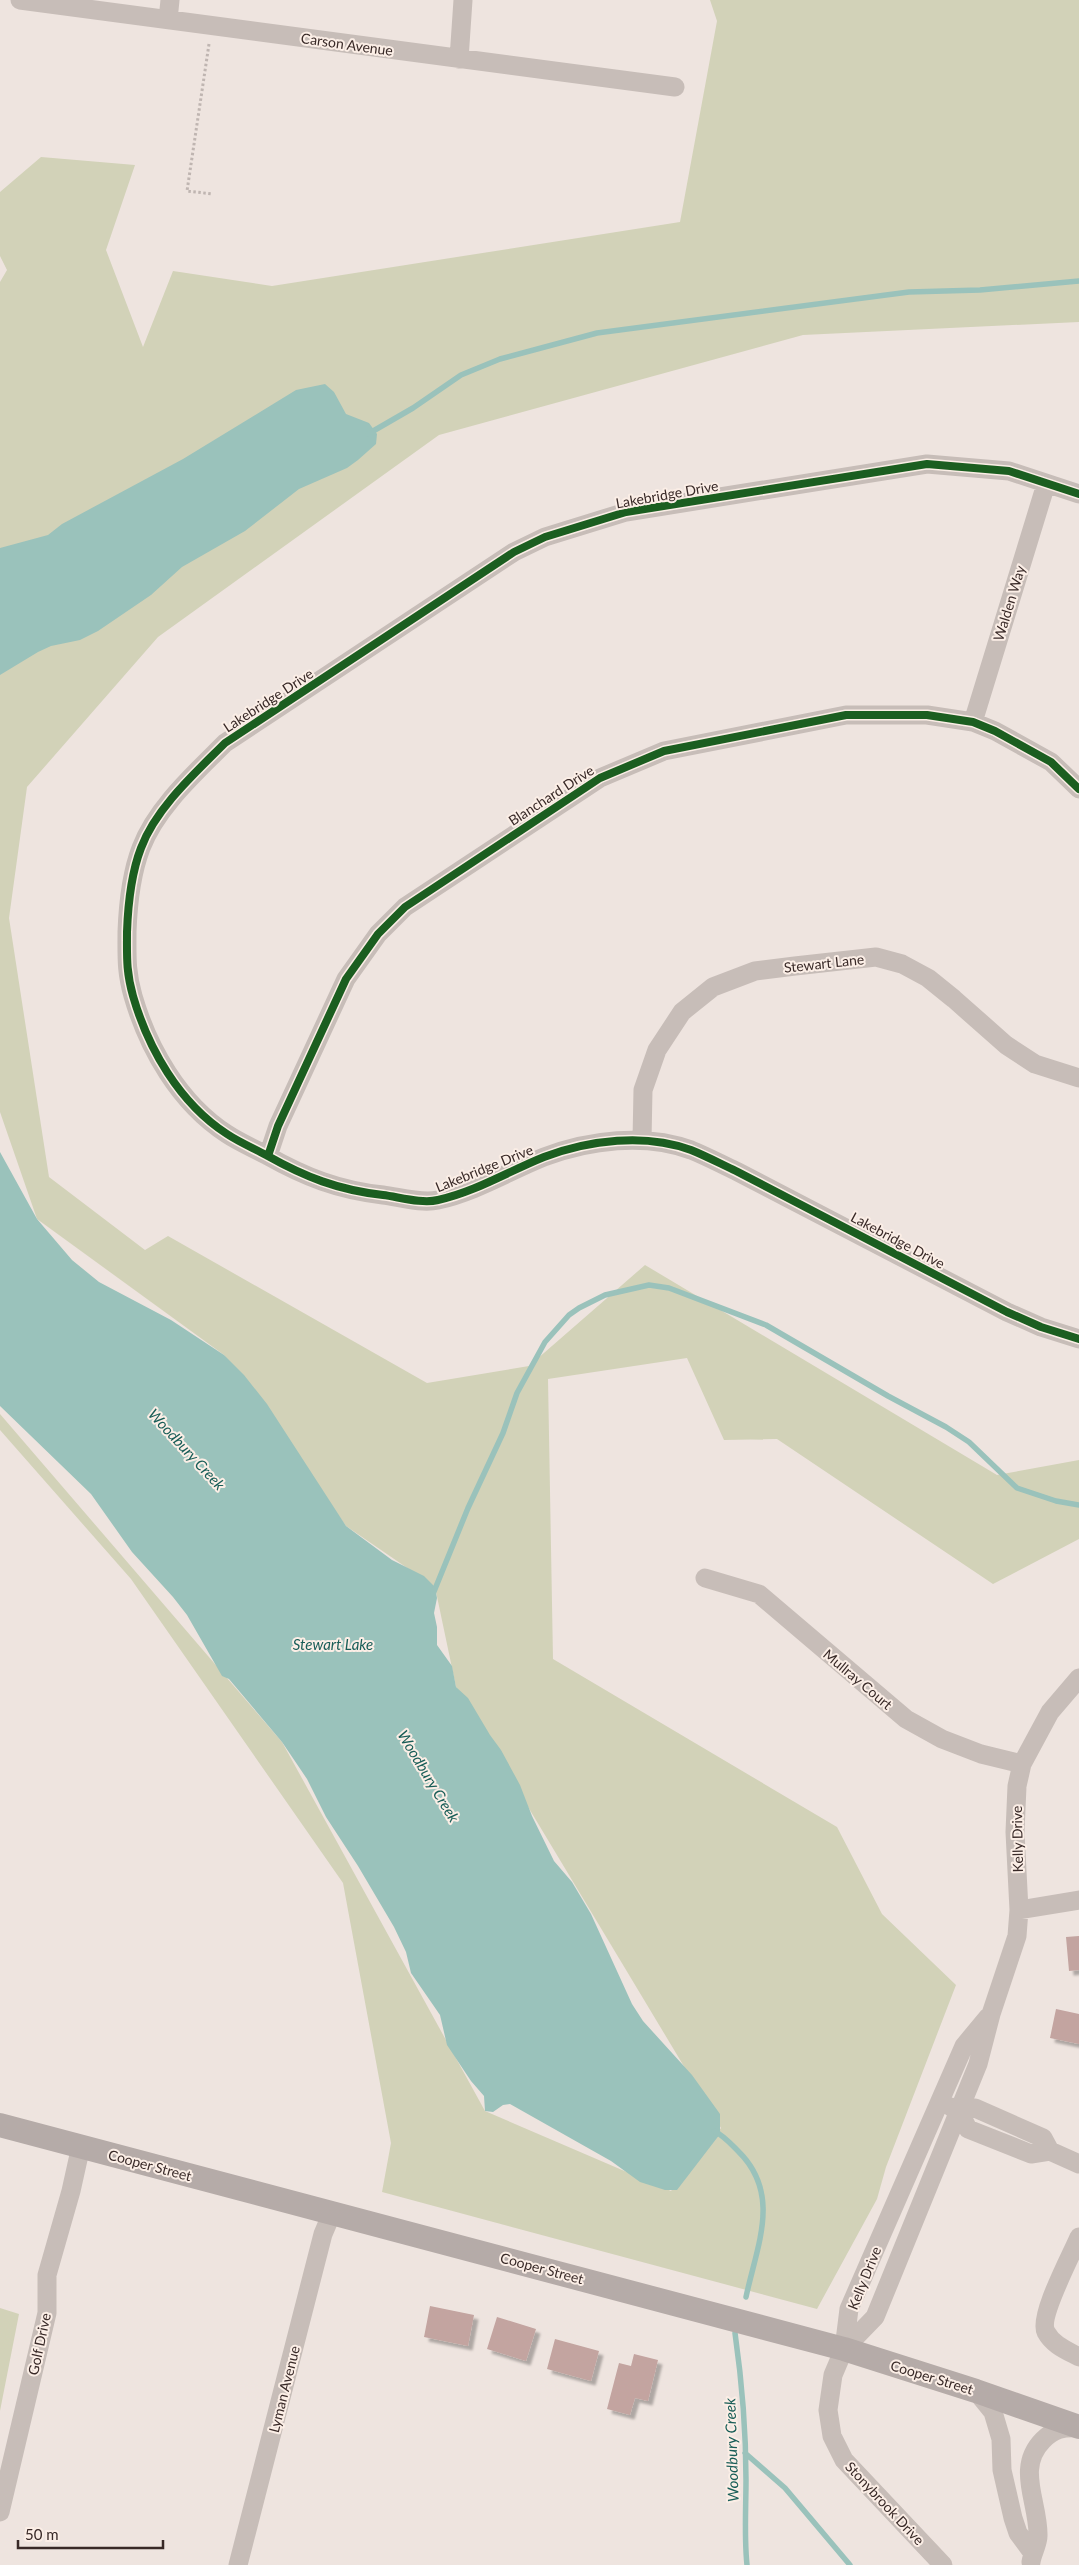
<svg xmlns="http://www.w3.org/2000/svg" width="1079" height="2565" font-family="Lato,sans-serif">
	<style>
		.green { fill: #d2d2b8 }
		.water { fill: #9ac2bb }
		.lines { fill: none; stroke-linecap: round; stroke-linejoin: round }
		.stream { stroke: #9ac2bb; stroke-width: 5.5 }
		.building { fill: #c3a4a0; filter: url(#shadow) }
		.path { stroke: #bfb5b1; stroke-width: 3; stroke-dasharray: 2.5 2.5; stroke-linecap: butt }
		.minor { stroke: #c7bdb8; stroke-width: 19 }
		.major { stroke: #b5aba8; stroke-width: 24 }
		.cycleway-casing { stroke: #fbeee6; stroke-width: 11 }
		.cycleway { stroke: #1b5e20; stroke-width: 8 }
		.labels { text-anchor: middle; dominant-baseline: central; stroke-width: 4; stroke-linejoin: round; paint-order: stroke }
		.street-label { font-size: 14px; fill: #382927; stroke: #fbeee6 }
		.water-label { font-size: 15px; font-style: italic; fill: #185d57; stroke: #fbeee6 }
	</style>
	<defs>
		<filter id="shadow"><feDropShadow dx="4.5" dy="4.5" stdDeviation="1" flood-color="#0004"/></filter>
	</defs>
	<rect width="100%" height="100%" fill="#eee4df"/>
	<path class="green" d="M 710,0 L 1079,0 L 1079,322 L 803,335 L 439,435 L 158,637 L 27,787 L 9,918 L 49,1177 L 145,1250 L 168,1236 L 427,1383 L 529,1366 L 645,1265 L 997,1475 L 1079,1460 L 1079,1539 L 993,1584 L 777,1439 L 724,1440 L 687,1358 L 548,1379 L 553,1659 L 837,1827 L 882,1914 L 956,1985 L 886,2167 L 877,2199 L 817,2309 L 382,2192 L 391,2143 L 343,1883 L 131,1579 L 0,1430 L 0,1414 L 282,1742 L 485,2111 L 671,2191 L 721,2128 L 456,1687 L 435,1587 L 346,1526 L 224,1355 L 37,1219 L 0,1112 L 0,282 L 7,270 L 0,256 L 0,192 L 41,157 L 135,165 L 106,250 L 143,347 L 173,271 L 272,286 L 680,222 L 717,21 Z
		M 0,2308 L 19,2314 L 0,2411 Z"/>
	<path class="water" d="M 325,384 L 334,392 L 346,414 L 369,423 L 377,434 L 376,444 L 358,460 L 347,468 L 299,489 L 245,531 L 182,567 L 151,595 L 98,631 L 80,640 L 51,646 L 38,652 L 0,675 L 0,548 L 48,535 L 62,524 L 183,459 L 296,390 Z
		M 0,1152 L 37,1219 L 72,1260 L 99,1282 L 171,1320 L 224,1355 L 244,1375 L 267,1404 L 346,1526 L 392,1560 L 424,1576 L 435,1587 L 437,1598 L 434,1613 L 437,1627 L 437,1645 L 452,1666 L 456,1687 L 468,1698 L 490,1735 L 501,1750 L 520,1785 L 532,1816 L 554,1861 L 572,1882 L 591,1914 L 632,2004 L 643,2021 L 692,2075 L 720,2114 L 720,2134 L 677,2190 L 665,2190 L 640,2182 L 611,2161 L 510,2104 L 503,2105 L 493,2112 L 485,2111 L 484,2096 L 471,2081 L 447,2045 L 440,2015 L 411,1973 L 406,1952 L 394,1927 L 358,1866 L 326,1817 L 307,1779 L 282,1742 L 229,1679 L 222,1676 L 187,1615 L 173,1597 L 132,1552 L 91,1494 L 0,1406 Z"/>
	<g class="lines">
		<path class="stream" d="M 368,434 L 413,408 L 461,375 L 500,359 L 597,333 L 909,292 L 980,290 L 1079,281
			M 433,1594 L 468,1508 L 503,1433 L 517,1393 L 545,1342 L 569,1315 L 579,1308 L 605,1295 L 649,1285 L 669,1288 L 766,1325 L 888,1396 L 946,1427 L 969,1442 L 1017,1488 L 1056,1501 L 1079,1505
			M 714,2131 C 723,2135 730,2143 738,2151 C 782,2194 757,2245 746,2297
			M 735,2333 C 742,2382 746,2431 746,2480 C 746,2509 744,2536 747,2565
			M 745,2453 L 785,2488 L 850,2565"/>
	</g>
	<path class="building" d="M 1079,1936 L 1079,1970 L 1069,1971 L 1066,1937 Z
		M 1056,2009 L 1079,2014 L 1079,2044 L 1050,2038 Z
		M 430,2306 L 474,2315 L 468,2346 L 424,2337 Z
		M 497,2317 L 536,2329 L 526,2361 L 487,2349 Z
		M 555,2339 L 599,2351 L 591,2381 L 547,2369 Z
		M 634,2354 L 658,2360 L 648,2401 L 635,2398 L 630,2415 L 607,2409 L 619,2363 L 631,2366 Z"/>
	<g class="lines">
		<path class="path" d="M 209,44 L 187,191 L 213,194"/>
		<path class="minor" d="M 20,0 L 675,87
			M 168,20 L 170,0
			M 459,59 L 463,0
			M 1079,494 L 1009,471 L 927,464 L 626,512 L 545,537 L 514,552 L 225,743 C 195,773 156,808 141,848 C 131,874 128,904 127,932 C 127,957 126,971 133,996 C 148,1048 179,1103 227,1134 C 239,1142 253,1148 266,1155 C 305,1177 338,1190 383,1195 C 399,1197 422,1204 438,1200 C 475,1192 509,1171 544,1157 C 589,1140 645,1133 691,1150 C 706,1156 721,1164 736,1171 L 1007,1312 L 1041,1327 L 1079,1339
			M 973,722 L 1046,484
			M 642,1140 L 643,1090 L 657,1050 L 682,1012 L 713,987 L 755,971 L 795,966 L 876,957 L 902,964 L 928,978 L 954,999 L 1006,1045 L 1035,1064 L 1079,1078
			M 268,1156 L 278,1126 L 346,979 L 378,934 L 405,907 L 600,778 L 664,751 L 846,715 L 927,715 L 973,722 L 995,731 L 1051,762 L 1079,789
			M 705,1578 L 759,1594 L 906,1719 L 942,1739 L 981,1754 L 1022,1764
			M 1019,1910 L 1079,1900
			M 951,2107 L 959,2111 L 975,2108 L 1043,2138 L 1050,2151 L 1031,2154 L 968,2129 L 959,2111
			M 1050,2151 L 1079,2164
			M 1079,2237 C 1072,2254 1038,2317 1046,2332 C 1053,2345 1066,2350 1079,2357
			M 844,2349 L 875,2317 L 978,2064 L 991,2014 L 1017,1936 L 1019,1910 L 1015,1832 L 1017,1786 L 1022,1764 L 1050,1712 L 1079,1678
			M 976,2391 L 993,2412 L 1001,2439 L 1002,2470 L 1013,2518 L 1018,2533 L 1032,2552
			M 0,2512 L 47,2313 L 47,2275 L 71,2191 L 81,2146
			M 1031,2562 C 1032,2554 1038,2544 1038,2536 C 1039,2503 1015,2468 1043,2440 C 1054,2429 1063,2427 1078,2428
			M 238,2565 L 323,2234 L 332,2213
			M 943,2565 L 844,2460 L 832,2436 L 828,2410 L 833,2375 L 844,2349 L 849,2309 L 964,2046 L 988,2017"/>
		<path class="major" d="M 0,2125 L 844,2349 L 976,2391 L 1079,2427"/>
		<defs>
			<path id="cycleway" d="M 1079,494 L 1009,471 L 927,464 L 626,512 L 545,537 L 514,552 L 225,743 C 195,773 156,808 141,848 C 131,874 128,904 127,932 C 127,957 126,971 133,996 C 148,1048 179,1103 227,1134 C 239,1142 253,1148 266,1155 C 305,1177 338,1190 383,1195 C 399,1197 422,1204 438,1200 C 475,1192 509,1171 544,1157 C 589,1140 645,1133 691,1150 C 706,1156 721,1164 736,1171 L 1007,1312 L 1041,1327 L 1079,1339
				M 268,1156 L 278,1126 L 346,979 L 378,934 L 405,907 L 600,778 L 664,751 L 846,715 L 927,715 L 973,722 L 995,731 L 1051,762 L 1079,789"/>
		</defs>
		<use href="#cycleway" class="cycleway-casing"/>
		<use href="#cycleway" class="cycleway"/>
	</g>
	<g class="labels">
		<g class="street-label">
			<text transform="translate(347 44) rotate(8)">Carson Avenue</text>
			<text transform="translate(667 494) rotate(-10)">Lakebridge Drive</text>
			<text transform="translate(1009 603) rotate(-73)">Walden Way</text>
			<text transform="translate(268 700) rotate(-33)">Lakebridge Drive</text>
			<text transform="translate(551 795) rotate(-33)">Blanchard Drive</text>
			<text transform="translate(824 963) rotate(-6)">Stewart Lane</text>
			<text transform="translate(484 1168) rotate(-22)">Lakebridge Drive</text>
			<text transform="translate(898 1240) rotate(28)">Lakebridge Drive</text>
			<text transform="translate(858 1679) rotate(40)">Mullray Court</text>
			<text transform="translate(1017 1839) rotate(-91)">Kelly Drive</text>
			<text transform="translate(150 2165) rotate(15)">Cooper Street</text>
			<text transform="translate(542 2268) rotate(15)">Cooper Street</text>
			<text transform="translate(864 2278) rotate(-68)">Kelly Drive</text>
			<text transform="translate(39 2344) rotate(-78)">Golf Drive</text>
			<text transform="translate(932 2377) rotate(17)">Cooper Street</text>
			<text transform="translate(284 2389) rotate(-76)">Lyman Avenue</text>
			<text transform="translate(885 2503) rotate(47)">Stonybrook Drive</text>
		</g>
		<g class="water-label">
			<text transform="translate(187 1449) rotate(47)">Woodbury Creek</text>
			<text x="333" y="1644">Stewart Lake</text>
			<text transform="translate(429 1776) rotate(59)">Woodbury Creek</text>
			<text transform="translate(731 2450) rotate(-92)">Woodbury Creek</text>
		</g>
	</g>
	<path d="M18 2540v8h145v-8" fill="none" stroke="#382927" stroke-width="2.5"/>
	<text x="25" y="2540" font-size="15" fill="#382927" stroke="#fbeee6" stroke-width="4" paint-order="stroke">50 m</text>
</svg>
